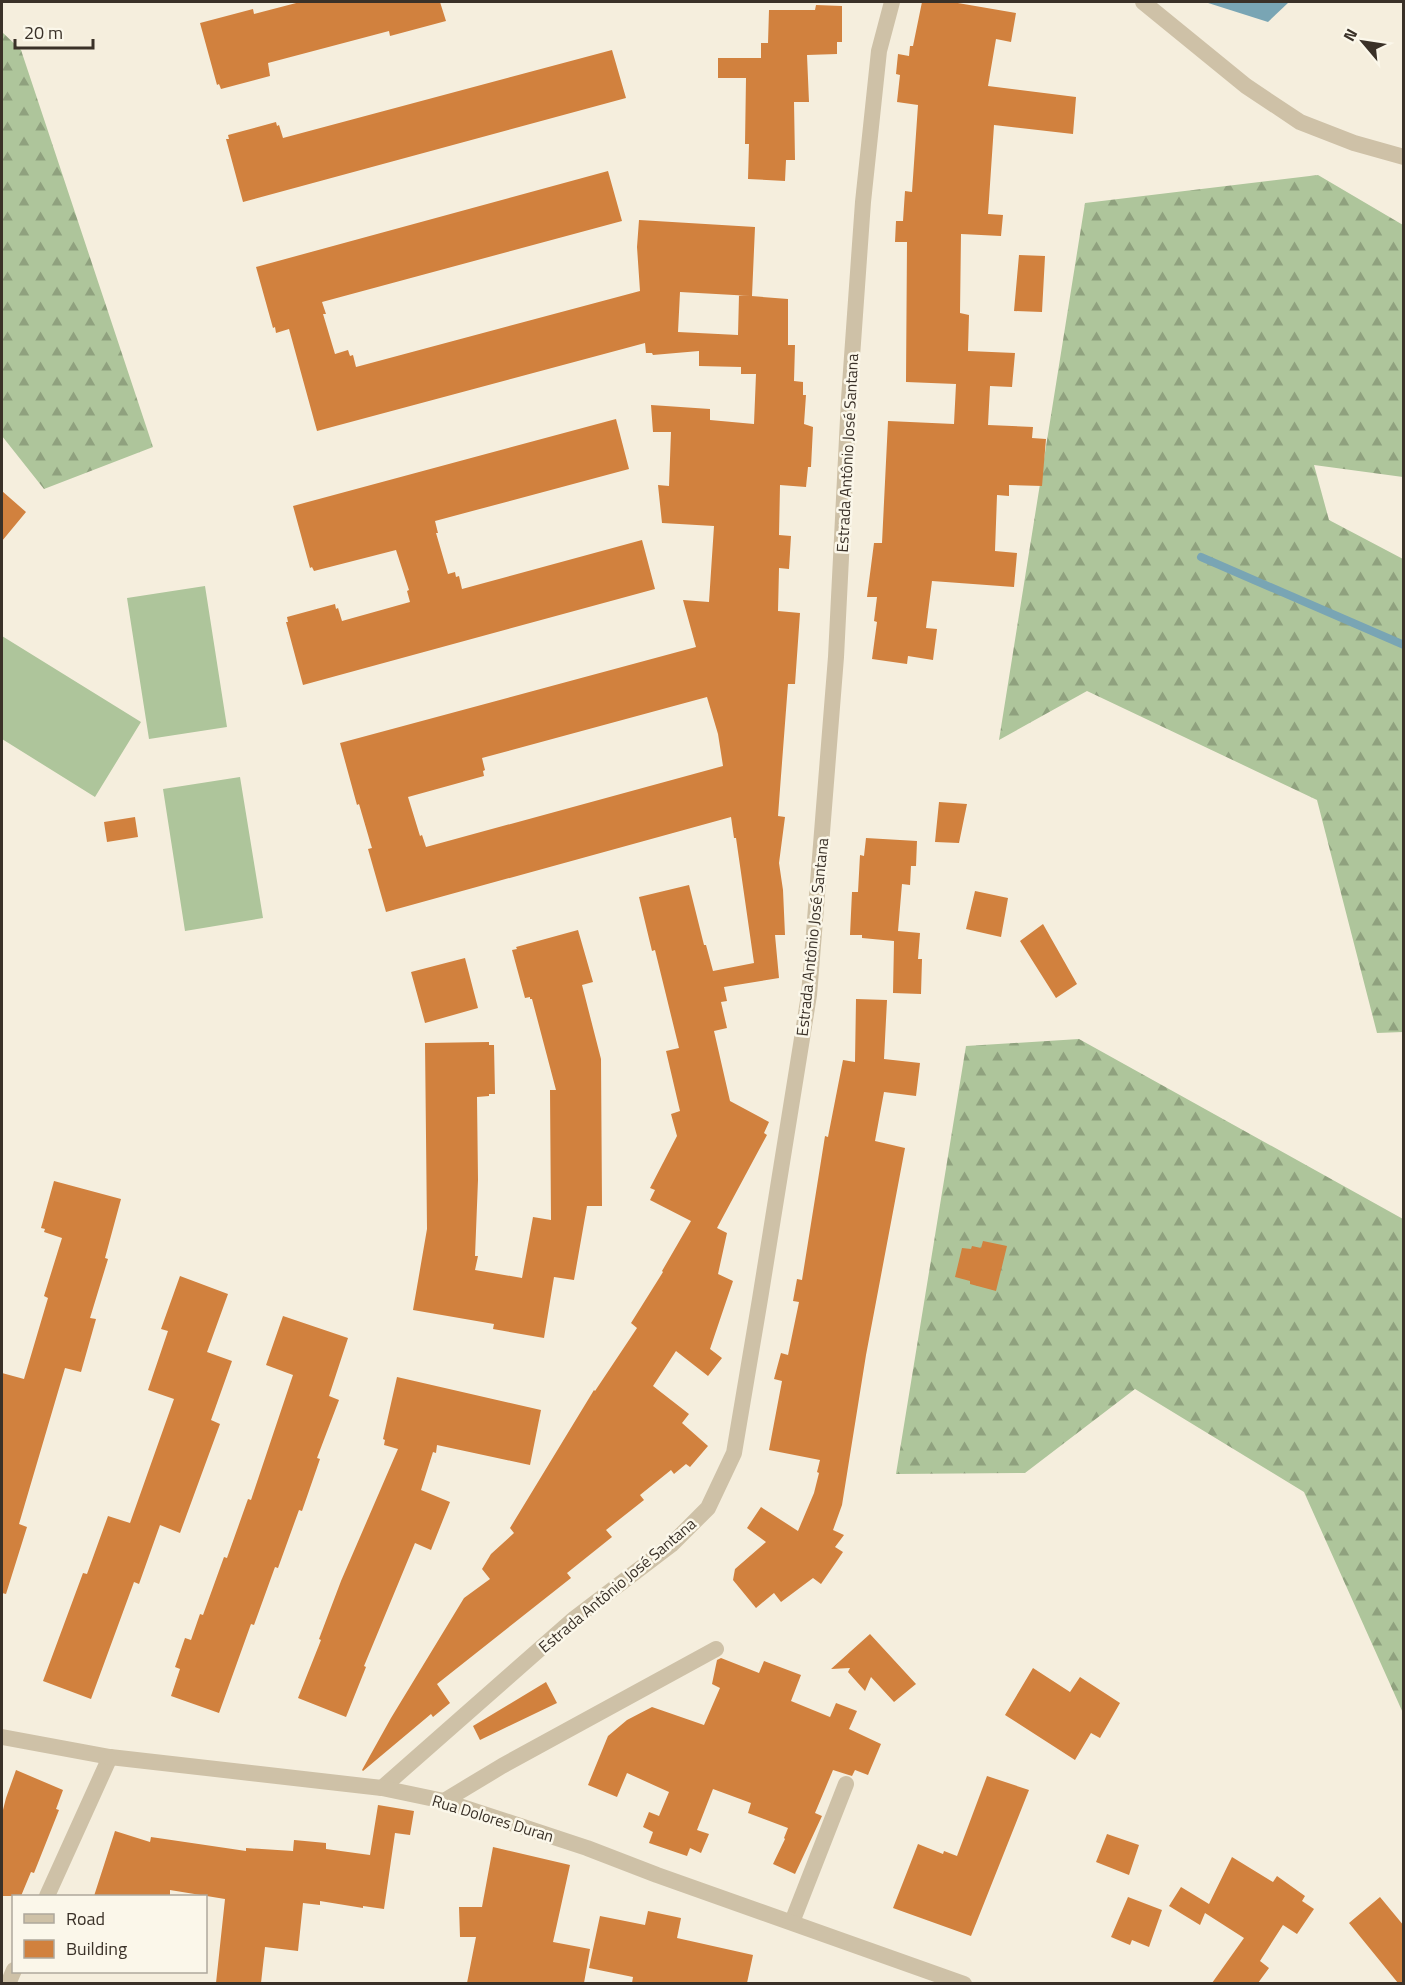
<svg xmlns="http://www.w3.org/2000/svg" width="1405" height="1985" font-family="'Titillium Web',sans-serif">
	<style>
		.forest { fill: url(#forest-firs) }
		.pitch { fill: #aec59b }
		.water { fill: #79a5b4 }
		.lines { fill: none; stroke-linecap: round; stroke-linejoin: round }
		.stream { stroke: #79a5b4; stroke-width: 8 }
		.building { fill: #d1813e; fill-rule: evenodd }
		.minor { stroke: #cec1a7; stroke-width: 16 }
		.tertiary { stroke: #cec1a7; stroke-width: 16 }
		.labels { text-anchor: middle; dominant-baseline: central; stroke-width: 5; stroke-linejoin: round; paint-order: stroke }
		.street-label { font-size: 16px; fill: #3a3128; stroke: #fbf7ea }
	</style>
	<defs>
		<pattern id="forest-firs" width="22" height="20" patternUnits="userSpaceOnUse" patternTransform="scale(1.5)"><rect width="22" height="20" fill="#aec59b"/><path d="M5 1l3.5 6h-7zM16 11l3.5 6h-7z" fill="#8fa17e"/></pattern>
	</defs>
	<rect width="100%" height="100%" fill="#f5eedd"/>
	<path class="forest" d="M 2,32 L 21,50 L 153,447 L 44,489 L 2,436 Z
		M 1318,175 L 1403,225 L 1403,477 L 1314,465 L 1329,520 L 1403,559 L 1403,1032 L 1377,1033 L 1317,800 L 1087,691 L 999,740 L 1085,203 Z
		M 1079,1039 L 1403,1219 L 1403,1713 L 1304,1492 L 1135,1389 L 1025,1473 L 896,1474 L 966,1046 Z"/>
	<path class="pitch" d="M 205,586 L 227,727 L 149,739 L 127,598 Z
		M 2,636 L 141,722 L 95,797 L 2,739 Z
		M 240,777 L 263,918 L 185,931 L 163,789 Z"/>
	<path class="water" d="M 1205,2 L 1289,2 L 1268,22 Z"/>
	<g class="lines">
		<path class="stream" d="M 1201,557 L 1404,645"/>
	</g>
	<path class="building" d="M 300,2 L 440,2 L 446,21 L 390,36 L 389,31 L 268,63 L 270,76 L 221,89 L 219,84 L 217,85 L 200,23 L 253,9 L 254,14 Z
		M 922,2 L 952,2 L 1016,13 L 1011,42 L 996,39 L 988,86 L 1076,97 L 1073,134 L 994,125 L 988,214 L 1003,215 L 1001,236 L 961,234 L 960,313 L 969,315 L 968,351 L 1015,353 L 1012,387 L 990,386 L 988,425 L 1033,427 L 1032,438 L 1046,439 L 1042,486 L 1009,485 L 1009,496 L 997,495 L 995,551 L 1017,553 L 1014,587 L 932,581 L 926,628 L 937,629 L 933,660 L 908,656 L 907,664 L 872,659 L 877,622 L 874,621 L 877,597 L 867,597 L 874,543 L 882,543 L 888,421 L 954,424 L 956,384 L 906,382 L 907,242 L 895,242 L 896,221 L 903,221 L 905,191 L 912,192 L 918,105 L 897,102 L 900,75 L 896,74 L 898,54 L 909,56 L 910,46 L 913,46 Z
		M 816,5 L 842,6 L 842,42 L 837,42 L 837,54 L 807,55 L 809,102 L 794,102 L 795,160 L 786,160 L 785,181 L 748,179 L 749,144 L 745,144 L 746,78 L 718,78 L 718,58 L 761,58 L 761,43 L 768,43 L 769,10 L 815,10 Z
		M 612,50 L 626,98 L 243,202 L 226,139 L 229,139 L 228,135 L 276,122 L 277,126 L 279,125 L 283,138 Z
		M 608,171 L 622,221 L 322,302 L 326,314 L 323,314 L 335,354 L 348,350 L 350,356 L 353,355 L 356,367 L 640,291 L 637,247 L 639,220 L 755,227 L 752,296 L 680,292 L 678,332 L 738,335 L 739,295 L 788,299 L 788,345 L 795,345 L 794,381 L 803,382 L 803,395 L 806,395 L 804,424 L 813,427 L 811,467 L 808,467 L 806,487 L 780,485 L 779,535 L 791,536 L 789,569 L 779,568 L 778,611 L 800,613 L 795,684 L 788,684 L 780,789 L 778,816 L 785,817 L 779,863 L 783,890 L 785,935 L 775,935 L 779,978 L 724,987 L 727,1001 L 721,1002 L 727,1028 L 714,1031 L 730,1101 L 769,1122 L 764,1133 L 767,1135 L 717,1228 L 727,1233 L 718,1274 L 733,1281 L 710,1349 L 722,1358 L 708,1376 L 676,1351 L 653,1386 L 689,1414 L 682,1423 L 708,1446 L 690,1467 L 686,1464 L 674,1474 L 671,1470 L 640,1495 L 644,1500 L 606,1530 L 612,1537 L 567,1573 L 571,1578 L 437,1684 L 450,1703 L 433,1717 L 431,1714 L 363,1771 L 362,1770 L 391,1718 L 464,1598 L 490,1579 L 482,1569 L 491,1554 L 514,1533 L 510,1528 L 594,1390 L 595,1391 L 637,1328 L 631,1323 L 663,1272 L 662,1271 L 691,1221 L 650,1200 L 655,1190 L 650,1188 L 677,1136 L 671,1114 L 680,1111 L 666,1051 L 679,1048 L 655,950 L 652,951 L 639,897 L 689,885 L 704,945 L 706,945 L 713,971 L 754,963 L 736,838 L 734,838 L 731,817 L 386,912 L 368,849 L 372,848 L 371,845 L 359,804 L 357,805 L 340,743 L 696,647 L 683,600 L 709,602 L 714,526 L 662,523 L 658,485 L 669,486 L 671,432 L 653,432 L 651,405 L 710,409 L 710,420 L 754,424 L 756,374 L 741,374 L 741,367 L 699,366 L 699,351 L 653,355 L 652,353 L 646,353 L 645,343 L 317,431 L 289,329 L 276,333 L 275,327 L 273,328 L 256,267 ZM 707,697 L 718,734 L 723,766 L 426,847 L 422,835 L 420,836 L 408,797 L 484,776 L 483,771 L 485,770 L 482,758 Z
		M 1019,255 L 1045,256 L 1042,312 L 1014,311 Z
		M 616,419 L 629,469 L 435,521 L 438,533 L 436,533 L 448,574 L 455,572 L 456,577 L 459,576 L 462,589 L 642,540 L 655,589 L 303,685 L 286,622 L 288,622 L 287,617 L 335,604 L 336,609 L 338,608 L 342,621 L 410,602 L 407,591 L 409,590 L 396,550 L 314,571 L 312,567 L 310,568 L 293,506 Z
		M 2,491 L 26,512 L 2,541 Z
		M 939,802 L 967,804 L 959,843 L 935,842 Z
		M 135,817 L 138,837 L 107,842 L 104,822 Z
		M 866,838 L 917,841 L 916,866 L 911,866 L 910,885 L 902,884 L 898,931 L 920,933 L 918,959 L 922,959 L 921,994 L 893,993 L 894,941 L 862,938 L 862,935 L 850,935 L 852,892 L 858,892 L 860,855 L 864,856 Z
		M 975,891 L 1008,898 L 1001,937 L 966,929 Z
		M 1043,924 L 1077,984 L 1056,998 L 1020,941 Z
		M 578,930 L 593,982 L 582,985 L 601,1059 L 602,1206 L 587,1206 L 574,1280 L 554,1277 L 544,1338 L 493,1329 L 494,1324 L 413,1310 L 427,1229 L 425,1043 L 489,1042 L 489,1045 L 494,1045 L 495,1094 L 489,1094 L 489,1096 L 477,1097 L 478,1180 L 475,1256 L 478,1256 L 475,1270 L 522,1278 L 533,1217 L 551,1220 L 550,1090 L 556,1090 L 532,999 L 530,999 L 530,997 L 525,998 L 512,950 L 517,949 L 516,947 Z
		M 465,958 L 478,1008 L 425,1023 L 411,972 Z
		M 856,999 L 887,1000 L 884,1059 L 920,1063 L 916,1096 L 884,1092 L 875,1141 L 905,1148 L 866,1355 L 842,1505 L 833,1530 L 844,1535 L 835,1547 L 843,1552 L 821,1584 L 813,1578 L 781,1602 L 774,1593 L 756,1608 L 733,1580 L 735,1569 L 766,1542 L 747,1528 L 761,1507 L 798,1531 L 814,1493 L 819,1473 L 817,1472 L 820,1460 L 769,1450 L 782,1381 L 774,1379 L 781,1353 L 788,1355 L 799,1302 L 793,1301 L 797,1279 L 802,1280 L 825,1136 L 828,1137 L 843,1060 L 855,1062 Z
		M 54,1181 L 121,1199 L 105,1258 L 108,1259 L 90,1318 L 96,1319 L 81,1372 L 65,1368 L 19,1524 L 27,1527 L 6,1594 L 2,1593 L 2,1373 L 24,1379 L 48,1298 L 44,1296 L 62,1238 L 44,1232 L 45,1229 L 41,1228 Z
		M 983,1241 L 1007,1246 L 996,1291 L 970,1284 L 970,1281 L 955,1277 L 962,1248 L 971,1249 L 972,1246 L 981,1248 Z
		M 180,1276 L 228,1294 L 207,1352 L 232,1361 L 211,1420 L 220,1424 L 180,1533 L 160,1525 L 139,1584 L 134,1582 L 91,1699 L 43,1681 L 83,1573 L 87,1574 L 108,1516 L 130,1523 L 174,1399 L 148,1390 L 168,1331 L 161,1329 Z
		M 283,1316 L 348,1338 L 329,1396 L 339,1400 L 317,1458 L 320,1459 L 302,1511 L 299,1510 L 278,1568 L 275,1567 L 254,1625 L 251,1624 L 219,1713 L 171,1696 L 180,1669 L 175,1667 L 185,1638 L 191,1640 L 200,1614 L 203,1615 L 224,1557 L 227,1558 L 248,1499 L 251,1500 L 293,1375 L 266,1365 Z
		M 397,1377 L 541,1410 L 530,1465 L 437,1445 L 436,1453 L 433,1452 L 421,1490 L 450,1502 L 431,1550 L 415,1543 L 364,1666 L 366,1667 L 346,1717 L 298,1698 L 321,1640 L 319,1639 L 341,1581 L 398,1449 L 384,1445 L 385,1440 L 383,1439 Z
		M 870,1634 L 916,1684 L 894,1702 L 871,1677 L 865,1691 L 848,1672 L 850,1668 L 831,1669 Z
		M 721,1658 L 759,1673 L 764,1661 L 801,1675 L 791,1701 L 830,1717 L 836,1703 L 857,1711 L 849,1729 L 881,1744 L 868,1775 L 855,1770 L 852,1776 L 833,1770 L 815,1813 L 822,1816 L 795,1874 L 773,1864 L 785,1839 L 784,1838 L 788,1828 L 748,1813 L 751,1803 L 713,1789 L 697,1830 L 709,1834 L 701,1853 L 690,1848 L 687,1856 L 649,1843 L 653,1832 L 643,1827 L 649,1812 L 659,1816 L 669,1792 L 627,1773 L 617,1797 L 588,1785 L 608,1736 L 627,1720 L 652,1707 L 704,1725 L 720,1688 L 712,1684 L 717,1660 Z
		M 1033,1668 L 1070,1692 L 1080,1677 L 1120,1703 L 1100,1738 L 1091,1733 L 1075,1760 L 1005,1715 Z
		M 546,1682 L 557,1703 L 480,1740 L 473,1726 Z
		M 16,1770 L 63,1790 L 56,1809 L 59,1810 L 34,1873 L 31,1872 L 21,1896 L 2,1896 L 2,1814 L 6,1798 Z
		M 987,1776 L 1029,1790 L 971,1936 L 893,1908 L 918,1844 L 943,1854 L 944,1851 L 957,1856 Z
		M 378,1805 L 414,1811 L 410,1835 L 395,1833 L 384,1909 L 363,1906 L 363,1908 L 320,1901 L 320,1905 L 303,1903 L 298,1951 L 265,1947 L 261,1983 L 216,1983 L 225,1899 L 170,1890 L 170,1896 L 94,1896 L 115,1831 L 150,1842 L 151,1837 L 246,1851 L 246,1848 L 293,1851 L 294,1840 L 326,1843 L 326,1849 L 370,1855 Z
		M 1107,1834 L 1139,1845 L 1129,1875 L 1096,1862 Z
		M 493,1847 L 570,1865 L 553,1942 L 590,1949 L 584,1983 L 467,1983 L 476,1937 L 460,1937 L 459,1907 L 482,1907 Z
		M 1232,1857 L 1273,1882 L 1277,1876 L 1305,1896 L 1302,1901 L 1314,1909 L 1297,1934 L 1283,1925 L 1260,1961 L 1269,1968 L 1258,1983 L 1212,1983 L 1244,1938 L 1205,1913 L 1200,1925 L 1169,1906 L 1181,1887 L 1209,1904 Z
		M 1128,1897 L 1162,1910 L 1149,1947 L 1132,1940 L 1130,1945 L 1111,1937 Z
		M 1380,1897 L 1404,1926 L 1404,1983 L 1398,1983 L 1349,1923 Z
		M 648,1911 L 681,1918 L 677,1938 L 753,1955 L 747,1983 L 632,1983 L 633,1977 L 589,1968 L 600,1916 L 645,1925 Z"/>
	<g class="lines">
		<path class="minor" d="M 1143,2 L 1246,86 L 1300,122 L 1354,143 L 1404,157
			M 382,1788 L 575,1618 L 671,1545 L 708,1508 L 734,1453 L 760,1299 L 809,995 L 836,657 L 849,399 L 863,202 L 879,51 L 892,2
			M 444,1801 L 502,1766 L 716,1649
			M 47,1896 L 110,1757
			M 792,1922 L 846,1784
			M 8,1984 L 14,1970"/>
		<path class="tertiary" d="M 2,1737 L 110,1757 L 382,1788 L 444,1801 L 587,1848 L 657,1875 L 964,1984"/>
	</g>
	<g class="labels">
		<g class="street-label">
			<text transform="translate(847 453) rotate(-87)">Estrada Antônio José Santana</text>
			<text transform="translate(812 937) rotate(-84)">Estrada Antônio José Santana</text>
			<text transform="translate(617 1585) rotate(-40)">Estrada Antônio José Santana</text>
			<text transform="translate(493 1818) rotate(17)">Rua Dolores Duran</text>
		</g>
	</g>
	<rect width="1405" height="1985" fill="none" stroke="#3a3128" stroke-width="6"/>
	<rect x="12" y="1895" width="195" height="78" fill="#fbf7ea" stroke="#aea89c" stroke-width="1.5"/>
	<rect x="24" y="1914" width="30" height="9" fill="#cec1a7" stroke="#aea89c" stroke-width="1.5"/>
	<text x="66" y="1925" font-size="18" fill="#3a3128">Road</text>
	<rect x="24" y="1940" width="30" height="18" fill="#d1813e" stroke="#aea89c" stroke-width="1.5"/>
	<text x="66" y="1955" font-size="18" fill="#3a3128">Building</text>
	<g transform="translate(1363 42) rotate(299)" stroke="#fbf7ea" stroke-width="4.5" paint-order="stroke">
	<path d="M0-4.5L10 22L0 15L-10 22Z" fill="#3a3128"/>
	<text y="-9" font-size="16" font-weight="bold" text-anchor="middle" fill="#3a3128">N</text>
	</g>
	<path d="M15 39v9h78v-9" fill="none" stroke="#3a3128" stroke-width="3"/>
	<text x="24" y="39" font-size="18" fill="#3a3128" stroke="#fbf7ea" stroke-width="4.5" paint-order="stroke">20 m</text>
</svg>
